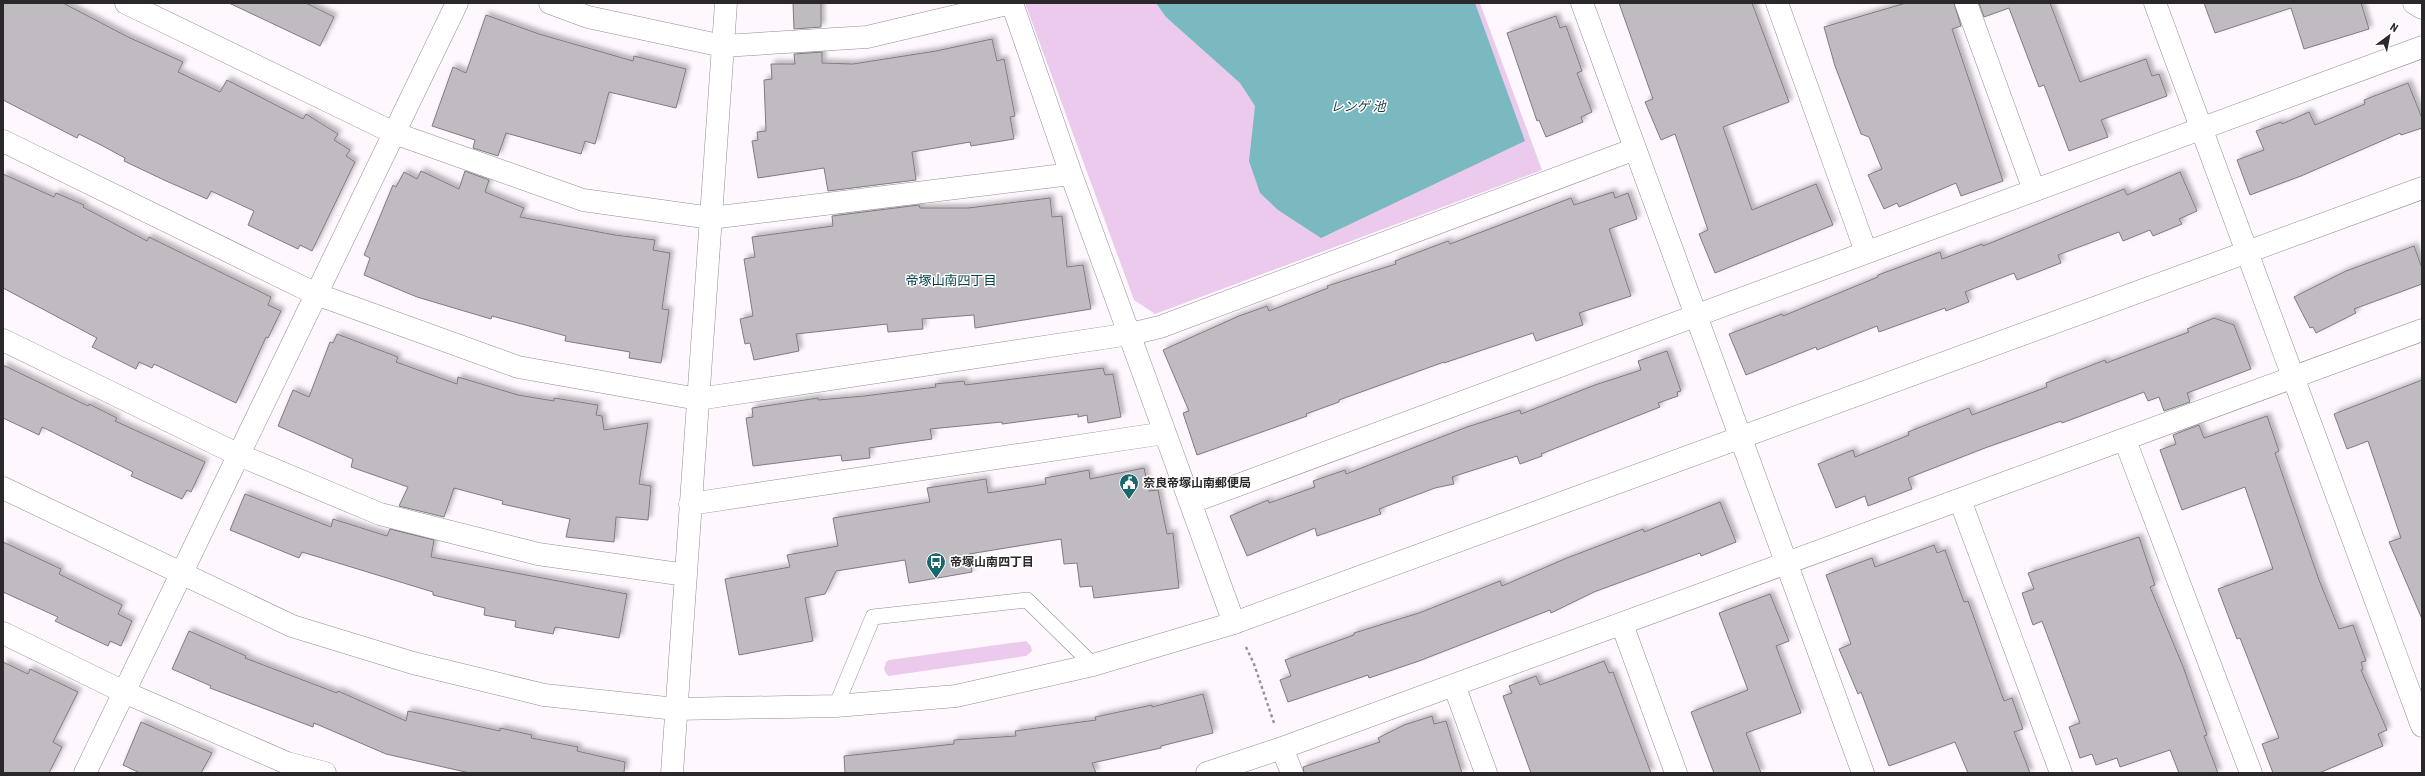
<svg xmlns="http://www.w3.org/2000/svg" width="2425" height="776" font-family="'Roboto Condensed','Noto Sans JP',sans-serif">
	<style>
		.green { fill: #eccaed }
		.water { fill: #7ab9c0 }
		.building { fill: #c0bbc0; stroke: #807b81; filter: url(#shadow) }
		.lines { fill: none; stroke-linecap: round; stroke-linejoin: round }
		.lane-casing { stroke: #928d92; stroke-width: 16 }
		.street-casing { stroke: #928d92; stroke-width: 23 }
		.secondary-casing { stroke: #928d92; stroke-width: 23 }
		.path { stroke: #969296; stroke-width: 2.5; stroke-dasharray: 3 3; stroke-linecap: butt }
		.lane { stroke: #fff; stroke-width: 15 }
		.street { stroke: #fff; stroke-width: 22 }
		.secondary { stroke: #fff; stroke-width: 22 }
		.labels { text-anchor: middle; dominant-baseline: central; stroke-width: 3; stroke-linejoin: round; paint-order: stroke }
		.poi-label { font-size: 12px; font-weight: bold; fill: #2a282a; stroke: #fff; text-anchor: start }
		.water-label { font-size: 13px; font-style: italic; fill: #18383b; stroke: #fff }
		.neighbourhood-label { font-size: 13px; fill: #004349; stroke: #fff }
	</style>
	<defs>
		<filter id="shadow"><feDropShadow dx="3.5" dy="-3.5" stdDeviation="2" flood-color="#0004"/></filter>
	</defs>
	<rect width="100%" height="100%" fill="#fef8fe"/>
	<path class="green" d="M 1025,3 L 1480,3 L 1542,170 L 1155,314 L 1134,300 Z
		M 1026,641 L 1031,646 L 1032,651 L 1026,656 L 889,676 L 886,674 L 884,669 L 886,662 L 889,660 Z"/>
	<path class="water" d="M 1156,3 L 1475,3 L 1525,141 L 1321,238 L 1278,210 L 1260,193 L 1249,161 L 1255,106 L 1240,83 L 1166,17 Z"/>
	<path class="building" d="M 3,3 L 63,3 L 128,37 L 183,62 L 178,72 L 220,92 L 227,80 L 303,119 L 306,114 L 338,134 L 334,140 L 350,150 L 346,156 L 355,162 L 312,251 L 300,245 L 298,249 L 248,225 L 254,211 L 211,191 L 207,199 L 164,180 L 124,161 L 125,158 L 101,145 L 79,134 L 77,138 L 3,100 Z
		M 229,3 L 306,3 L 334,17 L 320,46 Z
		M 793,3 L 821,3 L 821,27 L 794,29 Z
		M 1619,3 L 1752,3 L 1789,102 L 1723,127 L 1752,210 L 1816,184 L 1833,225 L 1715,273 L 1699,234 L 1708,230 L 1675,134 L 1661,140 L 1645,102 L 1653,99 Z
		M 1906,3 L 1954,3 L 1961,26 L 1952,29 L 2003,181 L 1961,196 L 1956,183 L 1899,207 L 1897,203 L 1884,209 L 1868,175 L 1882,169 L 1869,137 L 1861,134 L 1835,66 L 1824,27 Z
		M 1979,3 L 2050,3 L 2080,82 L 2146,59 L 2152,76 L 2159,74 L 2167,96 L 2101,120 L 2108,137 L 2069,151 L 2044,85 L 2039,87 L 2009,8 L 1984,17 Z
		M 2204,3 L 2361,3 L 2369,29 L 2304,49 L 2291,8 L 2215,33 Z
		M 486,15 L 539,34 L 633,61 L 634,56 L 686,69 L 676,108 L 609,92 L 595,144 L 585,141 L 581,154 L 506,133 L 498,156 L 473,148 L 475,140 L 432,126 L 453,67 L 466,73 Z
		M 1556,16 L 1560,28 L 1566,26 L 1582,71 L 1577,73 L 1592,112 L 1581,117 L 1583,122 L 1546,137 L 1539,120 L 1537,121 L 1507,33 Z
		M 992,39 L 997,61 L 1004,59 L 1015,116 L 1010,117 L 1014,139 L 971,146 L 970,142 L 912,152 L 916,180 L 828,191 L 824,168 L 758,178 L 752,141 L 758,140 L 757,132 L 766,131 L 764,80 L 772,79 L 771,64 L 795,64 L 794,54 L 822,52 L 822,63 L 853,64 L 936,51 Z
		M 2408,83 L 2422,118 L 2422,128 L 2401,135 L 2400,133 L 2301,176 L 2250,195 L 2237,160 L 2264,150 L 2256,131 L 2281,122 L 2282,124 L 2309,112 L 2315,125 L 2365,104 L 2364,100 Z
		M 421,171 L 459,189 L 465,171 L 489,180 L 485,192 L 524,208 L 520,217 L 615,235 L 655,240 L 653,250 L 670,253 L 662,309 L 669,310 L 661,363 L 629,358 L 630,352 L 565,341 L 566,336 L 492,316 L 491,319 L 417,297 L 364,275 L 370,258 L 364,255 L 393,185 L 396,187 L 404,172 L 417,179 Z
		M 2180,172 L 2197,211 L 2179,219 L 2182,224 L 2153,236 L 2150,230 L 2123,241 L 2119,232 L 2058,255 L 2061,263 L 2017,280 L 2014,273 L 1965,292 L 1969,302 L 1946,311 L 1945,308 L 1879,332 L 1877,326 L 1817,350 L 1816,347 L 1746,375 L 1729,334 L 1782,314 L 1783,316 L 1878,277 L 1878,275 L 1940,252 L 1942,259 L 1982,244 L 1983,246 L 2124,189 L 2127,195 Z
		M 3,174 L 54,197 L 56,193 L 84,205 L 83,207 L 147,241 L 149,237 L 271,297 L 268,305 L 281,311 L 268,338 L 266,337 L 236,403 L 154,364 L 152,368 L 139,362 L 136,369 L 92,347 L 97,338 L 3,288 Z
		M 1613,192 L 1615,198 L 1628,193 L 1637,219 L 1609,229 L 1631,296 L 1579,313 L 1583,325 L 1536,341 L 1533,333 L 1444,363 L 1444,362 L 1339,400 L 1339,402 L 1306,414 L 1307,416 L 1197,455 L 1183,413 L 1189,411 L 1163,350 L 1239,316 L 1267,306 L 1269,311 L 1328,288 L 1327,286 L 1396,264 L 1395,261 L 1448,241 L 1450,244 L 1571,198 L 1574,205 Z
		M 1050,198 L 1052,217 L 1062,216 L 1067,267 L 1083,265 L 1091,309 L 975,328 L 974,315 L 922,319 L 923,329 L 888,332 L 887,324 L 796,334 L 799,351 L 754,360 L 750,343 L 745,344 L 740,319 L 753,316 L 744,259 L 755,257 L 752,237 L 833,226 L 832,216 L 919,205 L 920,208 L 968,208 Z
		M 2414,246 L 2422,268 L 2422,284 L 2354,309 L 2356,313 L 2316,333 L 2313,327 L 2310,328 L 2294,297 L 2346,271 Z
		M 2214,318 L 2234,325 L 2251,369 L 2187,393 L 2190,402 L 2164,411 L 2159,397 L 2148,401 L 2144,392 L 2062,423 L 2061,421 L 1985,448 L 1908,478 L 1912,489 L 1868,506 L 1865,496 L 1836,508 L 1818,464 L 1853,450 L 1855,457 L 1909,435 L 1908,432 L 1969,408 L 1972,415 L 2047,387 L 2046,383 L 2105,360 L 2106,363 L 2189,332 L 2187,329 Z
		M 337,334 L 398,357 L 396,362 L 457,384 L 458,377 L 518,395 L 554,401 L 554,398 L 598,405 L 596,415 L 602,416 L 604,430 L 648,423 L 639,484 L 651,486 L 648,520 L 616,517 L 614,542 L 566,537 L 570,519 L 502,504 L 503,501 L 454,488 L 444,517 L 399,506 L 408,487 L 351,467 L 353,459 L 278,426 L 293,390 L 309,397 L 330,342 L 333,343 Z
		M 1667,351 L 1681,391 L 1677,392 L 1678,396 L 1658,403 L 1660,407 L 1541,454 L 1542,456 L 1520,464 L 1517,456 L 1452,477 L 1454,484 L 1435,488 L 1379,509 L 1381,514 L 1317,536 L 1315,528 L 1247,556 L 1230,516 L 1268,500 L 1269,503 L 1315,487 L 1313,481 L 1345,470 L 1346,474 L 1467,427 L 1520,410 L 1521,414 L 1595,385 L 1641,370 L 1638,361 Z
		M 3,365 L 88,406 L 89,404 L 117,418 L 115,421 L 205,462 L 191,492 L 187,490 L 182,499 L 131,476 L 133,472 L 42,427 L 39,435 L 3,418 Z
		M 1103,368 L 1105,375 L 1113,374 L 1121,417 L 1088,423 L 1087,415 L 1078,417 L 1078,414 L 1002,424 L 1002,422 L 930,429 L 932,439 L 869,448 L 870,458 L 842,461 L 841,455 L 753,466 L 746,418 L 753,417 L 752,408 L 818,398 L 818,400 L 864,396 L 936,387 L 935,384 L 964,381 L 965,385 Z
		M 2422,380 L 2422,619 L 2389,542 L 2401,538 L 2368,441 L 2347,449 L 2334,414 Z
		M 2267,416 L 2279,451 L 2275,453 L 2319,580 L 2339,629 L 2353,625 L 2366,661 L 2361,662 L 2363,669 L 2361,670 L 2387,730 L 2378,734 L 2383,746 L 2319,773 L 2273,773 L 2262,744 L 2279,738 L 2240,638 L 2237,639 L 2218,589 L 2273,569 L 2245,487 L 2182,510 L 2160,450 L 2176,444 L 2173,435 L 2199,425 L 2204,438 Z
		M 1144,468 L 1149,491 L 1158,490 L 1167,534 L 1173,533 L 1179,588 L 1094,598 L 1092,586 L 1080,587 L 1077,563 L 1064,564 L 1061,539 L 969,554 L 972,572 L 909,583 L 905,560 L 836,571 L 825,594 L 805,598 L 813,641 L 739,655 L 725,579 L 790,567 L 787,555 L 838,546 L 833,518 L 930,502 L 927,488 L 986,479 L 988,493 L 1046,484 L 1045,478 L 1089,470 L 1090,479 Z
		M 245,494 L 331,527 L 333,519 L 387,536 L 390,529 L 434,540 L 431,557 L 627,594 L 619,638 L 555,627 L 553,634 L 515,627 L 516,621 L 484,615 L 485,608 L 433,595 L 433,592 L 302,552 L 299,558 L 230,530 Z
		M 1720,502 L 1736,542 L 1701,556 L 1700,553 L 1689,557 L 1594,592 L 1551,613 L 1550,610 L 1419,661 L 1369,678 L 1368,675 L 1288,702 L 1280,680 L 1291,676 L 1285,660 L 1354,635 L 1354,633 L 1419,613 L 1500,581 L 1502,586 L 1567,558 L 1643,529 L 1644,532 Z
		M 2139,537 L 2155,585 L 2150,587 L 2184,669 L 2207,735 L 2204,736 L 2218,773 L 2179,773 L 2170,750 L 2120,767 L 2117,758 L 2096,765 L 2092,754 L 2080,758 L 2069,727 L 2080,723 L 2042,621 L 2033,625 L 2022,593 L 2034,589 L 2028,573 Z
		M 3,542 L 61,569 L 59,574 L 122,605 L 118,614 L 132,621 L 121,646 L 110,641 L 108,646 L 55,621 L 58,617 L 3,592 Z
		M 1934,545 L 1937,553 L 1945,550 L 1964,602 L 1968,601 L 2004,701 L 2012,698 L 2023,729 L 2014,732 L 2030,773 L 1968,773 L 1955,742 L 1889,766 L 1861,692 L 1858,694 L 1839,649 L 1851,644 L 1826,575 L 1872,558 L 1875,567 Z
		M 1770,594 L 1789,641 L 1776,646 L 1801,713 L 1746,733 L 1761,773 L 1714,773 L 1691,712 L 1748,690 L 1719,613 Z
		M 189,631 L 246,656 L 245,658 L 337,693 L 338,691 L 406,721 L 408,711 L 500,731 L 500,728 L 532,735 L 531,738 L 578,747 L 577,751 L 625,762 L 624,773 L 470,773 L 386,754 L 314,723 L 313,727 L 210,688 L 211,686 L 172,669 Z
		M 1604,661 L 1609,673 L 1613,672 L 1651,773 L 1531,773 L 1503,696 L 1512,693 L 1509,686 L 1536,676 L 1540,685 Z
		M 3,662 L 28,674 L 30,669 L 78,692 L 53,742 L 62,747 L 49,773 L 3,773 Z
		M 1203,694 L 1213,733 L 1161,746 L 1161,748 L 1092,763 L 1096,773 L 845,773 L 844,756 L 954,744 L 954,740 L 1016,736 L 1015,731 L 1096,720 L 1095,717 L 1152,705 L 1152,707 Z
		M 1432,716 L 1434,724 L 1446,721 L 1462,773 L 1304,773 L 1303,767 L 1380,742 L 1378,738 L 1404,725 Z
		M 141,722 L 212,753 L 201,773 L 140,773 L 123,765 Z"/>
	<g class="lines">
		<defs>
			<path id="lane" d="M 836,706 L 873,617 L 1027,600 L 1093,665"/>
			<path id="street" d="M 126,3 L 394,133 L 583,200 L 711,218 L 1071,174
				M 550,3 L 588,17 L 723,46 L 867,37 L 1011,3
				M 1012,3 L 1071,174 L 1234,623
				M 1582,3 L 1863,773
				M 1777,3 L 1866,252
				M 1966,3 L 2034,190
				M 2155,3 L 2422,726
				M 2414,3 L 2422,8
				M 3,141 L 316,294 L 518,367 L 698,399 L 1130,334 L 1160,327 L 1635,149
				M 3,340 L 239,455 L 380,514 L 538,554 L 686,575
				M 2125,440 L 2251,773
				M 1960,500 L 2061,773
				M 1192,502 L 2422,47
				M 690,504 L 1165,433
				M 1622,624 L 1676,773
				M 3,633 L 124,692 L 287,763 L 325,773
				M 1454,685 L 1486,773
				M 1282,748 L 1292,773
				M 85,773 L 457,3
				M 672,773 L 726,3
				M 1207,773 L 1282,748 L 2422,330"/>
			<path id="secondary" d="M 3,488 L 292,626 L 413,663 L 544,695 L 676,709 L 836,706 L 956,696 L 1093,665 L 1234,623 L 2422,188"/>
		</defs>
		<use href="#lane" class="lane-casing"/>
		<use href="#street" class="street-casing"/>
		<use href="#secondary" class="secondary-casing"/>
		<path class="path" d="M 1246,647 L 1254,664 L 1274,723"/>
		<use href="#lane" class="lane"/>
		<use href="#street" class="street"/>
		<use href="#secondary" class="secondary"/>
	</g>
	<defs>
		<symbol id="civic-pin" viewBox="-11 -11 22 30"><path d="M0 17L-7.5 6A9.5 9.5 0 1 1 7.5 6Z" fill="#19666d" stroke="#fff"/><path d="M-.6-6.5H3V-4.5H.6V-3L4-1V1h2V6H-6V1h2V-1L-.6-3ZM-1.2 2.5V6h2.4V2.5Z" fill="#fff"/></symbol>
		<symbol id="bus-pin" viewBox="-11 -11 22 30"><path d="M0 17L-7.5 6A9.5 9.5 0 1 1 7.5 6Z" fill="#19666d" stroke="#fff"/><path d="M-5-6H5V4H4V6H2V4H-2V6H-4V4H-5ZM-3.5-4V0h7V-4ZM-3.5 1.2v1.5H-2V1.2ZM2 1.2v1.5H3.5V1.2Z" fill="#fff"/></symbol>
	</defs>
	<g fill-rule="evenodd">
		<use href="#civic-pin" x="1118" y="472" width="22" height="30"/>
		<use href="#bus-pin" x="925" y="551" width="22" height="30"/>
	</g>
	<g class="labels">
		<g class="poi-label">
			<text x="1143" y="483">奈良帝塚山南郵便局</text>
			<text x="950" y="562">帝塚山南四丁目</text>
		</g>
		<g class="water-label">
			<text x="1358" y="106">レンゲ 池</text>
		</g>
		<g class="neighbourhood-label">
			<text x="951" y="280">帝塚山南四丁目</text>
		</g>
	</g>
	<rect width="2425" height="776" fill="none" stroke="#2a282a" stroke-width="8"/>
	<g transform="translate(2389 36) rotate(32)" stroke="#ffffff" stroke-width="3" paint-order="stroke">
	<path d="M0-3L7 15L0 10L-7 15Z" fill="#2a282a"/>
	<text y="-6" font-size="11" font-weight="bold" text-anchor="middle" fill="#2a282a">N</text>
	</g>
</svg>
